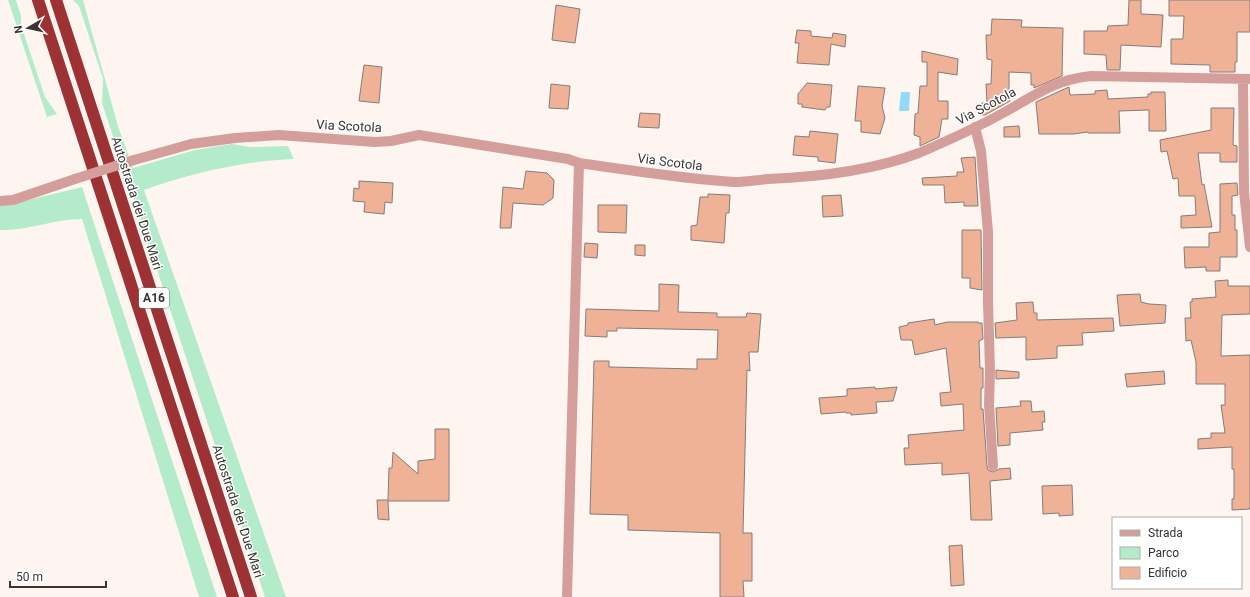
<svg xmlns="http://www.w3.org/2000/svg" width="1250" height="597" font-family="Roboto,sans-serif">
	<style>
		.green { fill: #b4eccb }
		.water { fill: #94daf8 }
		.building { fill: #efb297; stroke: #847c79 }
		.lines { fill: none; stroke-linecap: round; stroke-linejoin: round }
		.street { stroke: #d49f9b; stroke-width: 10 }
		.highway { stroke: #9c3233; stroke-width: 12 }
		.street-bridge { stroke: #d49f9b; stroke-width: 10 }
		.labels { text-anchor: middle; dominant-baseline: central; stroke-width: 3; stroke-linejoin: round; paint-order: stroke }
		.shield { fill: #fff; stroke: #747170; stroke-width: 1 }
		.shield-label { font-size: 12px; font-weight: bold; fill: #383433 }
		.street-label { font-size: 13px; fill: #383433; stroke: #fff }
	</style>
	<rect width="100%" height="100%" fill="#fef5f1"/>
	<path class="green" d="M 8,0 L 16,0 L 21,16 L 21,25 L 45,97 L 57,114 L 47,117 Z
		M 73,0 L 83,0 L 118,126 L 133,168 L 195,150 L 232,144 L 250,147 L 288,146 L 294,159 C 244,161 191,173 144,190 L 286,597 L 265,597 L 102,103 L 103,79 L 79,6 Z
		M 82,187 L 217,597 L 199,597 L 82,219 C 54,219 28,231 0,230 L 0,205 L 12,204 Z"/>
	<path class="water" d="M 901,92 L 910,92 L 909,111 L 899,111 Z"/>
	<path class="building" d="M 1129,0 L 1141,0 L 1141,14 L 1163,15 L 1161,47 L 1121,45 L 1120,70 L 1107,70 L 1106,55 L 1084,54 L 1084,31 L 1107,31 L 1108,26 L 1128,25 Z
		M 1169,0 L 1250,0 L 1250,32 L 1237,32 L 1237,62 L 1235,62 L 1235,72 L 1210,72 L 1210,65 L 1171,64 L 1171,39 L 1183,39 L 1184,16 L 1169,16 Z
		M 556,5 L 580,9 L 575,43 L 552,40 Z
		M 992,19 L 1022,20 L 1021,27 L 1063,28 L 1062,76 L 1034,88 L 1034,85 L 1031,85 L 1031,73 L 1009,72 L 1009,99 L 1010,101 L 985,115 L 982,115 L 982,103 L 987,103 L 986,84 L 991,84 L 992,60 L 987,59 L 986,35 L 991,35 Z
		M 797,30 L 811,31 L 811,36 L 832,38 L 833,33 L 846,35 L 845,47 L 831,44 L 829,65 L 797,63 L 799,43 L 795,43 Z
		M 922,51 L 958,59 L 957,75 L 938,72 L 938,101 L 948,101 L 948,119 L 942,119 L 939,137 L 920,146 L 920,137 L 914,135 L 915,114 L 918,113 L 920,86 L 927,86 L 927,62 L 922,62 Z
		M 364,65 L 382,67 L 379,103 L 359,101 Z
		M 807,83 L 832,85 L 830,107 L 827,107 L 825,110 L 802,107 L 802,104 L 798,104 L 798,94 Z
		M 551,84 L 570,86 L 568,109 L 549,108 Z
		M 858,86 L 885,88 L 882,106 L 885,118 L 880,134 L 861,132 L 861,121 L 855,121 Z
		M 1069,87 L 1070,95 L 1095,94 L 1095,91 L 1107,90 L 1108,99 L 1148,97 L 1148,94 L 1151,94 L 1151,92 L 1165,92 L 1166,131 L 1149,131 L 1149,110 L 1119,111 L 1120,133 L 1088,133 L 1088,132 L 1073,134 L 1039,134 L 1036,102 Z
		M 1211,108 L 1234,108 L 1233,145 L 1237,146 L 1237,162 L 1220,162 L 1220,153 L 1198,153 L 1202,185 L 1204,184 L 1212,227 L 1181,228 L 1181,216 L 1196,215 L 1195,196 L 1179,196 L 1178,178 L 1173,179 L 1167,151 L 1161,152 L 1160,140 L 1211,130 Z
		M 640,113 L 660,114 L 659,128 L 638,127 Z
		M 1019,126 L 1020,137 L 1004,137 L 1004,127 Z
		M 810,131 L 838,134 L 835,163 L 818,161 L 818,157 L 793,155 L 795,136 L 809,137 Z
		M 975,157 L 978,206 L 964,206 L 964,202 L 945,203 L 944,185 L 923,185 L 922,178 L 957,176 L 957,172 L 964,172 L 961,158 Z
		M 526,171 L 547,173 L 554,180 L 553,198 L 543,205 L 513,203 L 511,228 L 500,228 L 503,187 L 523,189 Z
		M 359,181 L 393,183 L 392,203 L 385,202 L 384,214 L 364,212 L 365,202 L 353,201 L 354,188 L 359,189 Z
		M 1237,183 L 1238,195 L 1232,196 L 1232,215 L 1235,215 L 1235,230 L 1237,230 L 1237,257 L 1220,257 L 1220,271 L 1206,271 L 1206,267 L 1185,268 L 1184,247 L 1209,247 L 1209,233 L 1220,232 L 1220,184 Z
		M 708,194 L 730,195 L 729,213 L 726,213 L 724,243 L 691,240 L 691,226 L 697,225 L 700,197 L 708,197 Z
		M 841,195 L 843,216 L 823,217 L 822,196 Z
		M 598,205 L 627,205 L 626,233 L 598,232 Z
		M 962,230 L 981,230 L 982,290 L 970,288 L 970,278 L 962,278 Z
		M 585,243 L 598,244 L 597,258 L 584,257 Z
		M 635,245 L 645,245 L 645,256 L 635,255 Z
		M 1228,280 L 1228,286 L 1250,286 L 1250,314 L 1222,315 L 1221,356 L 1250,355 L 1250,509 L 1232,510 L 1232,499 L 1234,499 L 1234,469 L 1232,469 L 1232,447 L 1198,449 L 1198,439 L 1211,438 L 1211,433 L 1225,433 L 1221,405 L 1225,405 L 1225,384 L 1196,384 L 1196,362 L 1191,340 L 1186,341 L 1185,318 L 1191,318 L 1190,302 L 1192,302 L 1192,299 L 1216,297 L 1215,281 Z
		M 659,284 L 679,285 L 678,312 L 717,313 L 717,317 L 746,317 L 747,313 L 761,314 L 758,352 L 749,352 L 750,371 L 747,370 L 743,533 L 752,533 L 752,581 L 743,581 L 744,597 L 720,597 L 720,533 L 628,530 L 628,515 L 590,514 L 594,361 L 609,361 L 609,367 L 697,369 L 697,359 L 717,359 L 718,330 L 617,328 L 617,331 L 607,331 L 607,337 L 585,336 L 586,309 L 659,311 Z
		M 1140,294 L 1141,302 L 1149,304 L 1166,305 L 1165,323 L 1120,326 L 1117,295 Z
		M 1033,302 L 1034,313 L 1037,313 L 1037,320 L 1113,318 L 1114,331 L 1082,333 L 1083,345 L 1057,346 L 1057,358 L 1026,360 L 1026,337 L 996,338 L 995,323 L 1017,320 L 1016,303 Z
		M 934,319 L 935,325 L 947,322 L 978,322 L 978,323 L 982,323 L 983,339 L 979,341 L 980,368 L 983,368 L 983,388 L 981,388 L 981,409 L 983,409 L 987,466 L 988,470 L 993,472 L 999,469 L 1010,468 L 1011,479 L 990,481 L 992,520 L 971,520 L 969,473 L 942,475 L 942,463 L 905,465 L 904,448 L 909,448 L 908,435 L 964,430 L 963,404 L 941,406 L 940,393 L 951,392 L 946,348 L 915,355 L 912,340 L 901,340 L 899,327 L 908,325 L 908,323 Z
		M 996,370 L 1019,372 L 1019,378 L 996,379 Z
		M 1164,371 L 1165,384 L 1127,387 L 1125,374 Z
		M 875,387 L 875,389 L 897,387 L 893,401 L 876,402 L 877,413 L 851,415 L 851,413 L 846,413 L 846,412 L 821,414 L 819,398 L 847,396 L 847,389 Z
		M 1020,401 L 1031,401 L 1032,412 L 1044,411 L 1045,422 L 1042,422 L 1043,430 L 1010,433 L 1010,445 L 998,446 L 996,408 L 1021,406 Z
		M 435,429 L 449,429 L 449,501 L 388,501 L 389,520 L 378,519 L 377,500 L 388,500 L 389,468 L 392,468 L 393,452 L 418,474 L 418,461 L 435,459 Z
		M 1072,485 L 1073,515 L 1059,516 L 1059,513 L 1043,514 L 1042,486 Z
		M 962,545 L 964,585 L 951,586 L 949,546 Z"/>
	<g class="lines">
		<path class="street" d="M 1243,79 L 1244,192 L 1250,247
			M 975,127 L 981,151 L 988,232 L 988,302 L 990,370 L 989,404 L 993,466
			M 134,160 L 191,144 L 235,138 L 279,135 L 375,142 L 391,141 L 419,135 L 568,159 L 579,163 C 630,170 683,179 735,182 C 746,182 757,180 768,179 C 819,177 871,171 919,153 C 947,141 976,128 1003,113 C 1036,95 1053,80 1091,76 L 1250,79
			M 0,201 L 13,200 L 75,179
			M 567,597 L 579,163"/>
		<path class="highway" d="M 38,0 L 233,597
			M 56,0 L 251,597"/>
		<path class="street-bridge" d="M 75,179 L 134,160"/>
	</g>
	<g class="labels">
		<rect class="shield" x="139" y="288" width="30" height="20" rx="3"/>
		<g class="shield-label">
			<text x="154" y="298">A16</text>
		</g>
		<g class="street-label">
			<text transform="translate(986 106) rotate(-28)">Via Scotola</text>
			<text transform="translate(349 126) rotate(3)">Via Scotola</text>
			<text transform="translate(670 162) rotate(7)">Via Scotola</text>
			<text transform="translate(137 203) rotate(72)">Autostrada dei Due Mari</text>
			<text transform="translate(238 511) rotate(72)">Autostrada dei Due Mari</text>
		</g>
	</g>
	<rect x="1112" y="517" width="130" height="72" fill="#ffffff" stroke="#afaead"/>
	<rect x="1120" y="530" width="20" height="6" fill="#d49f9b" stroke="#afaead"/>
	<text x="1148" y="537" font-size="12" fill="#383433">Strada</text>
	<rect x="1120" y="547" width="20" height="12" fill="#b4eccb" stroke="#afaead"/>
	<text x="1148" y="557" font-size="12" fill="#383433">Parco</text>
	<rect x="1120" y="567" width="20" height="12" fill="#efb297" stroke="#afaead"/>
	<text x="1148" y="577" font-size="12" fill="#383433">Edificio</text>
	<g transform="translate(28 28) rotate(261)" stroke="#ffffff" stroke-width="3" paint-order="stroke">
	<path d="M0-3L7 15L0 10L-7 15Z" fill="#383433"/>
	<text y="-6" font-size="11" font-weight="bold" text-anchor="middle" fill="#383433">N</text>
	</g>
	<path d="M10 581v6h96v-6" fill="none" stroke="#383433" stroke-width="2"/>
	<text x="16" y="581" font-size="12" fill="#383433" stroke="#ffffff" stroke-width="3" paint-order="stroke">50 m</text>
</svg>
